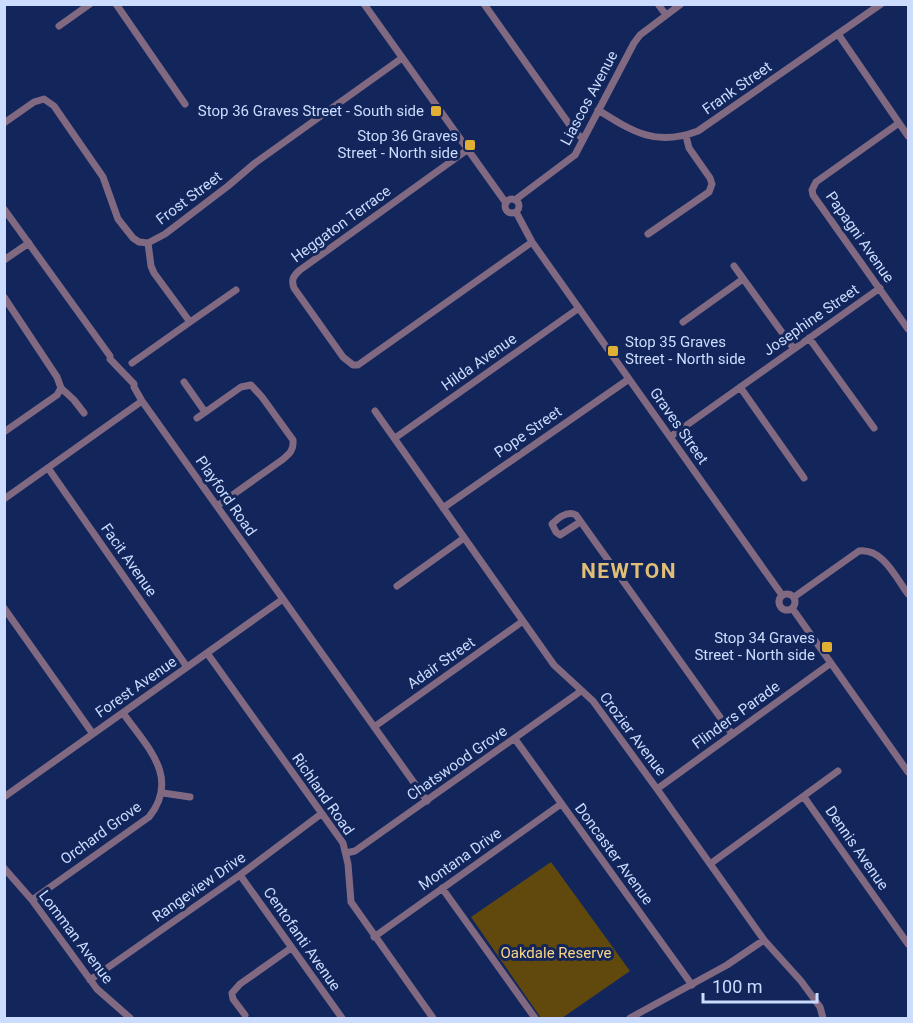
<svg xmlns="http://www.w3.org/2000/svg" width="913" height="1023" font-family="Roboto,sans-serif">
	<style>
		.green { fill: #61490d }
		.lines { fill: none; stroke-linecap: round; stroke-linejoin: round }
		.street { stroke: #816982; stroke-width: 7 }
		.poi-dot { fill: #e1af34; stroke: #12265c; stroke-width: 2 }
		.labels { text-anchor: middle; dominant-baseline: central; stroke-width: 6; stroke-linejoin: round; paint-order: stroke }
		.street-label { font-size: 15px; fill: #cbdcfe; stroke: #12265c }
		.poi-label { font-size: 15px; fill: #cbdcfe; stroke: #12265c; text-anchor: end }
		.park-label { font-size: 15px; fill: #fad585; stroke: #12265c }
		.district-label { font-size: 21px; font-weight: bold; letter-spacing: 1.5px; fill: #e0be75; stroke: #12265c }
	</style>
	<rect width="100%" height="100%" fill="#12265c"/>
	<path class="green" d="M 551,862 L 630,971 L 562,1018 L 541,1018 L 471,917 Z"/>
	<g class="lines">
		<path class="street" d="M 116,4 L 185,104
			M 364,4 L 506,203
			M 484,4 L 574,131 L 583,139
			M 658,4 L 666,15
			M 59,26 L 90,4
			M 838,34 L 908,136
			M 598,110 C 633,132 656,147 698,131 L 881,4
			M 4,123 L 34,102 L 44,99 L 54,106 L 103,177 L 118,219 L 133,238 L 139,242 L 148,243 L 165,234 L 228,186 L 255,163 L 402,58
			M 899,123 L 816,182 L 812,190 L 813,195 L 908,329
			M 467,150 L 300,270 C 293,276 291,280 294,288 L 343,357 L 353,365 L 358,365 L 532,242
			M505 206a7 7 0 1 1 14 0a7 7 0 1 1-14 0Z
			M 515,200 L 575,155 L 634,43 L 640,35 L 681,4
			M 4,209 L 110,356 L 110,359 L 134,384 L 134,387 L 142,401 L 427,801
			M 516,212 L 532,242 L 782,595
			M 648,234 L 709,192 L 712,184 L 710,178 L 689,148 L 686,136
			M 148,243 L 151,266 L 154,273 L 190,322 L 236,290
			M 4,260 L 29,243
			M 734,266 L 794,349
			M 4,297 L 57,377 L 61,388 L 57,395 L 4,432
			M 683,322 L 743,279
			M 809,338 L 874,428
			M 132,363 L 190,322
			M 184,382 L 205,412
			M 740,387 L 804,478
			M 61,388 L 74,400 L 84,413
			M 375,411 L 554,665 L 593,701 L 657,789 L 764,940 L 801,981 L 820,1007 L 823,1018
			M 197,418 L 241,387 L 251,385 L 262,397 L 293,440 C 294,451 289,454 282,460 L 217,506
			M 670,437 L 880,288
			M 395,438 L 579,308
			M 48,468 L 187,667
			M 4,499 L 142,401
			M 443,508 L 629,379
			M 580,522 L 560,535 L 556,532 L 552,524 C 558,518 567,510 576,515 L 732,734
			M 397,586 L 464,538
			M779 602a8 8 0 1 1 16 0a8 8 0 1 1-16 0Z
			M 794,597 L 859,551 C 883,548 896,578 908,594
			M 4,608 L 93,734
			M 792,608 L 908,772
			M 207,653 L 343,843 L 348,864 L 351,902 L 433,1018
			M 374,727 L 523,621
			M 515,739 L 692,985
			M 657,789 L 831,663
			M 163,793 L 190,797
			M 4,797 L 283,599
			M 804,797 L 908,944
			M 346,853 L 355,851 L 581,691
			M 710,864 L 838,771
			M 4,868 L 32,900 L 97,989 L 130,1018
			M 240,875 L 342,1018
			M 442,888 L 535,1018
			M 32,900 L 149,817 C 181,777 146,746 123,713
			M 374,937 L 561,804
			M 90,980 L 240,875 L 321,814
			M 245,1015 L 233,999 L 232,993 L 240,984 L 291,948
			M 630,1018 L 727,965 L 764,940"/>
	</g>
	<g class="poi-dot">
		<rect x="430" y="105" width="12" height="12" rx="3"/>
		<rect x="464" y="139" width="12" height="12" rx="3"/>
		<rect x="607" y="345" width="12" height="12" rx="3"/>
		<rect x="821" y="641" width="12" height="12" rx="3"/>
	</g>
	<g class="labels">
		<g class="street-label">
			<text transform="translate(737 88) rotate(-35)">Frank Street</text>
			<text transform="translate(589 98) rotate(-62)">Liascos Avenue</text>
			<text transform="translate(189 198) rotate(-37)">Frost Street</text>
			<text transform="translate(341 224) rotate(-36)">Heggaton Terrace</text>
			<text transform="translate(860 237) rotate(55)">Papagni Avenue</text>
			<text transform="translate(811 320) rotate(-35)">Josephine Street</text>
			<text transform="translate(479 362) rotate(-35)">Hilda Avenue</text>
			<text transform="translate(679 426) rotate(55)">Graves Street</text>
			<text transform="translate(528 432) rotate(-35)">Pope Street</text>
			<text transform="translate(226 496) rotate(55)">Playford Road</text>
			<text transform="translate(129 560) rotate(55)">Facit Avenue</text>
			<text transform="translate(441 663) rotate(-35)">Adair Street</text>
			<text transform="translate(136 687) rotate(-35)">Forest Avenue</text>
			<text transform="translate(736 715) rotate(-36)">Flinders Parade</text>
			<text transform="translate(633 734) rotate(53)">Crozier Avenue</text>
			<text transform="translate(457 763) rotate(-35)">Chatswood Grove</text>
			<text transform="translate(323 794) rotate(55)">Richland Road</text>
			<text transform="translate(101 833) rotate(-36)">Orchard Grove</text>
			<text transform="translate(857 848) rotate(55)">Dennis Avenue</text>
			<text transform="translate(614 854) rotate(54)">Doncaster Avenue</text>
			<text transform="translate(460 859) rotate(-35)">Montana Drive</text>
			<text transform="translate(199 887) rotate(-35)">Rangeview Drive</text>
			<text transform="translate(76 937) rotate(53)">Lomman Avenue</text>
			<text transform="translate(302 939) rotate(55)">Centofanti Avenue</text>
		</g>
		<g class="poi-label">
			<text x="424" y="111">Stop 36 Graves Street - South side</text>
			<text x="458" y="136">Stop 36 Graves<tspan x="458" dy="17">Street - North side</tspan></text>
			<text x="625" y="342" text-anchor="start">Stop 35 Graves<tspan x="625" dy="17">Street - North side</tspan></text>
			<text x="815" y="638">Stop 34 Graves<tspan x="815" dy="17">Street - North side</tspan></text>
		</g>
		<g class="park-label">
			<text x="556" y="953">Oakdale Reserve</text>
		</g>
		<g class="district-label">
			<text x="629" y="571">NEWTON</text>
		</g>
	</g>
	<rect width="913" height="1023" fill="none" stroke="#cbdcfe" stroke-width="12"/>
	<path d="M703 993v9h114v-9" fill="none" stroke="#cbdcfe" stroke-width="3"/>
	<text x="712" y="993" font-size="18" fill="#cbdcfe" stroke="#12265c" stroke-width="4.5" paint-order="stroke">100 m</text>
</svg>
